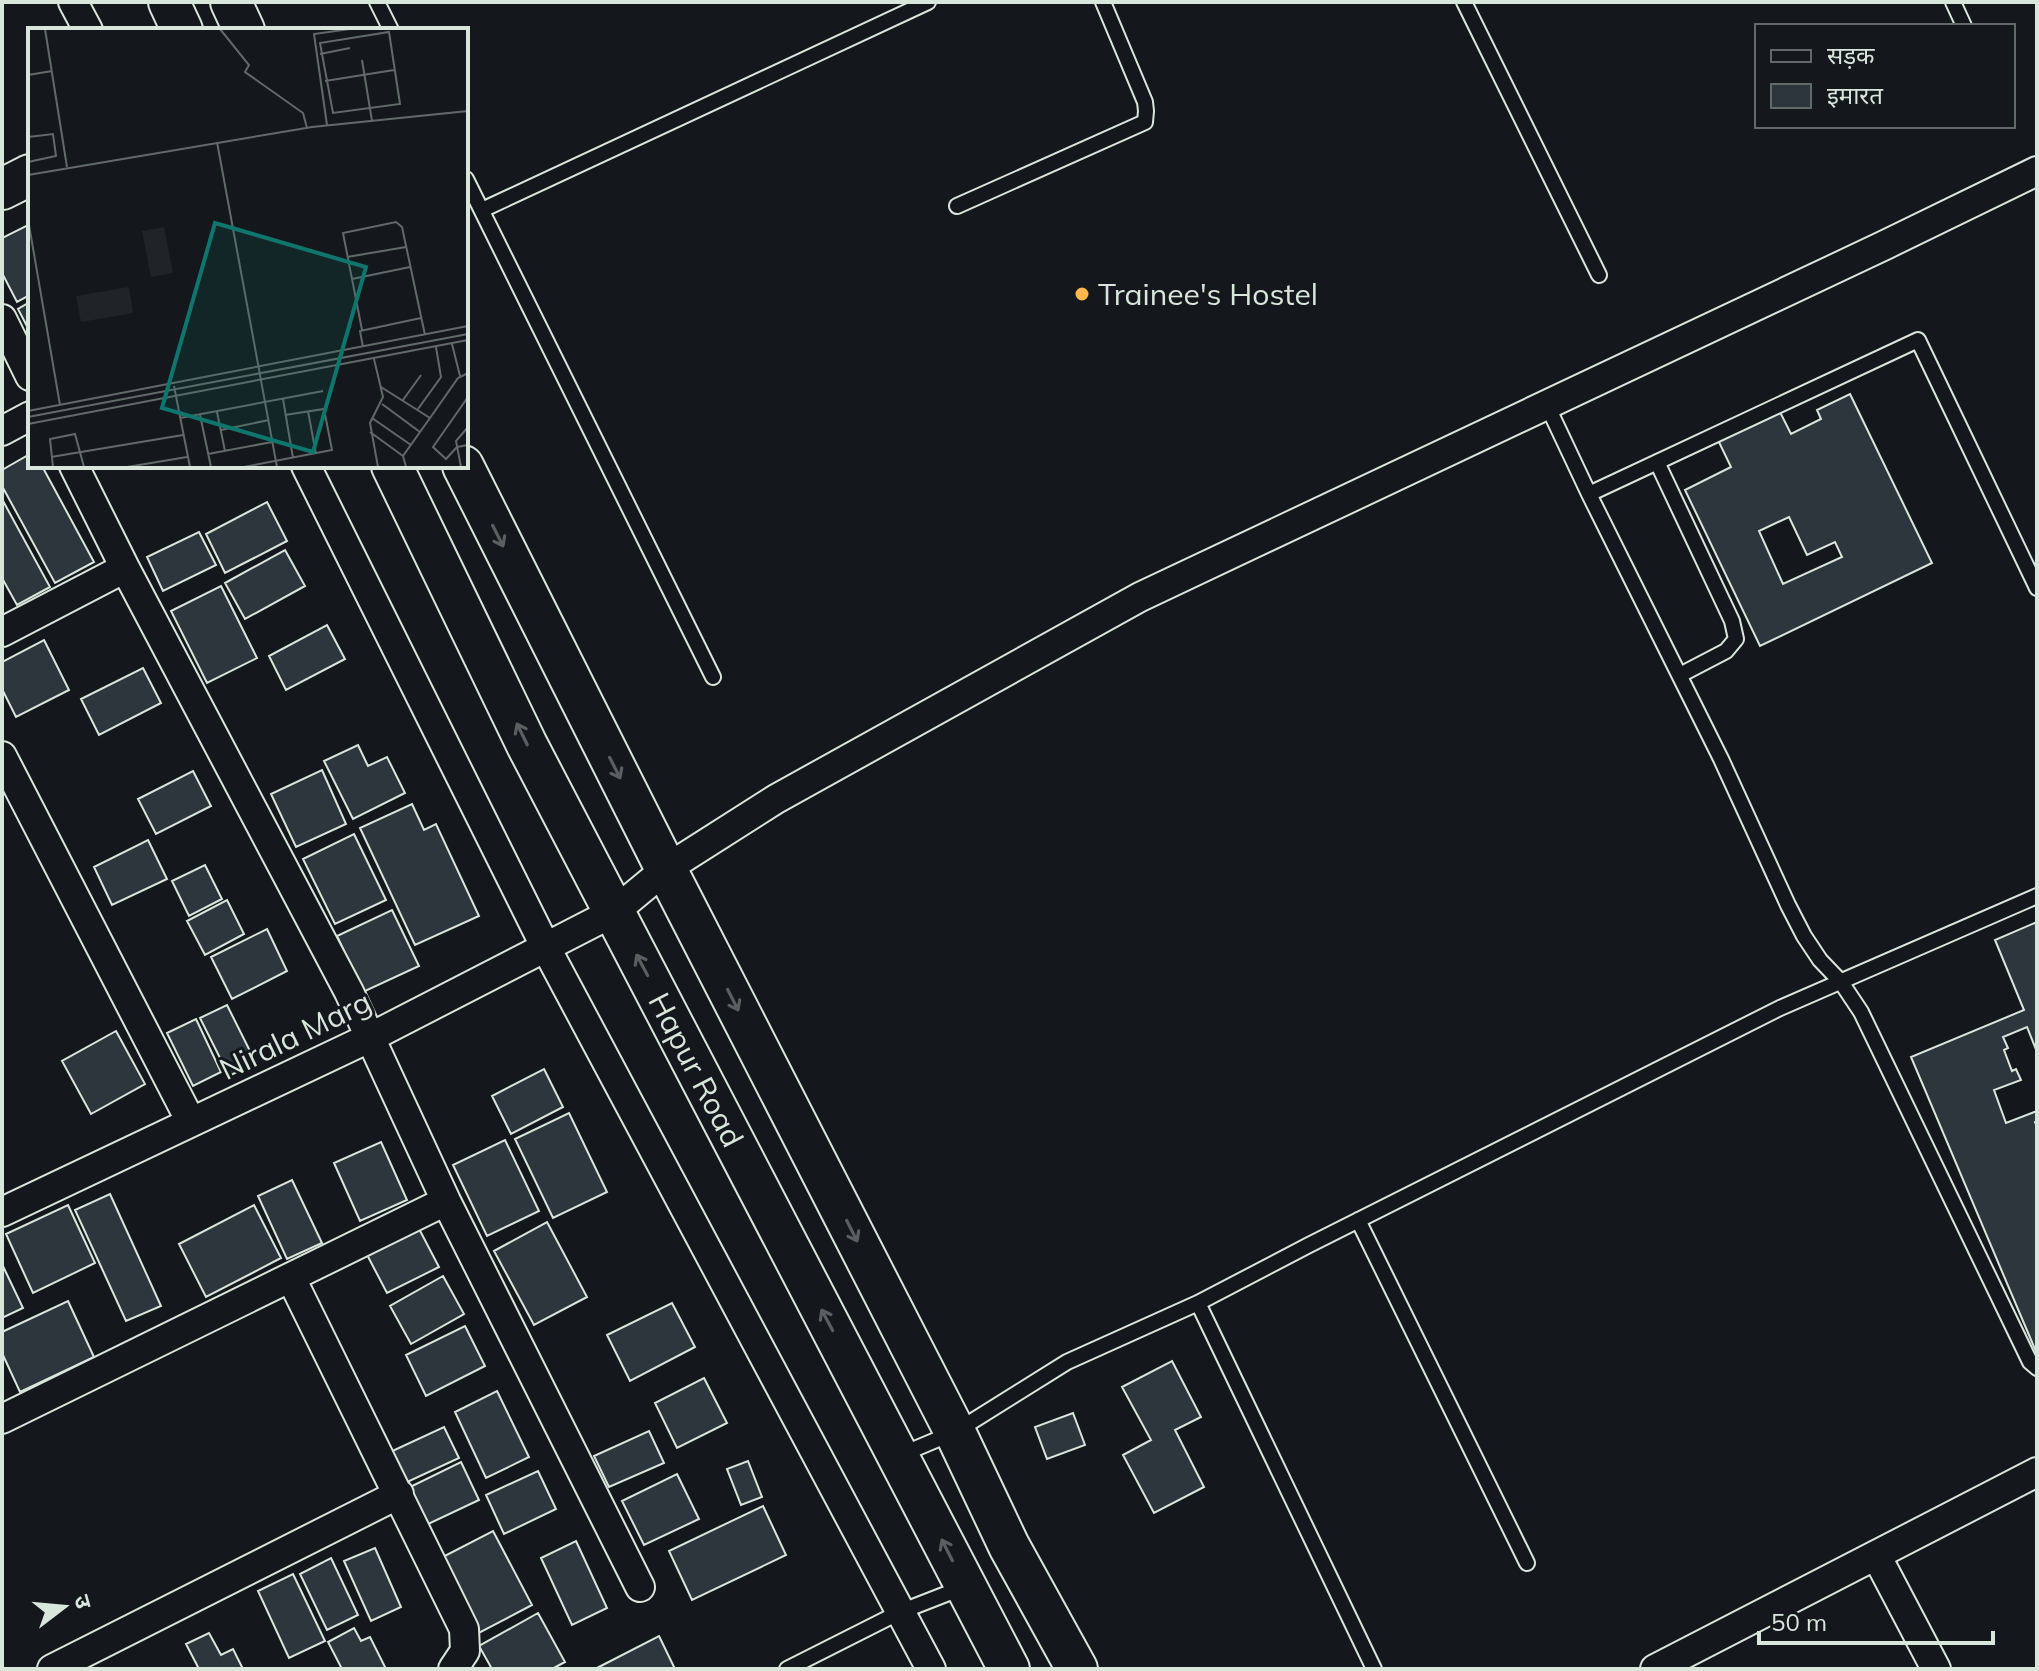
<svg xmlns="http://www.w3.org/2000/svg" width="2039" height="1671" font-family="Mulish,'Noto Sans Devanagari',sans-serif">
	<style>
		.building { fill: #2c363c; stroke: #d8e6dc; stroke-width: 2; fill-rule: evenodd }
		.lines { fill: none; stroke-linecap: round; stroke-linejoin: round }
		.lane-casing { stroke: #d8e6dc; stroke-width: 18 }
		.street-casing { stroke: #d8e6dc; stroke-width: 32 }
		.secondary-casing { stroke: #d8e6dc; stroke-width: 44 }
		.lane { stroke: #14181c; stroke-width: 14 }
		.street { stroke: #14181c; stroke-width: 28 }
		.secondary { stroke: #14181c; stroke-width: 40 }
		.oneway { stroke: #59605f }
		.poi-dot { fill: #ffb74d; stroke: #14181c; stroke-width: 3 }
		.labels { text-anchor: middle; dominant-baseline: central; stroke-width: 6; stroke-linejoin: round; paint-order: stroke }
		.poi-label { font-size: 30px; fill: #d8e6dc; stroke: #14181c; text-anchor: start }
		.street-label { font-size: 30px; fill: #d8e6dc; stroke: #14181c }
		.inset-road { fill: none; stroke: #626a69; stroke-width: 2 }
		.view { fill: #0f766e; fill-opacity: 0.15; stroke: #0f766e; stroke-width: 4 }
		.inset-edge { fill: none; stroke: #d8e6dc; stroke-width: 4 }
	</style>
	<rect width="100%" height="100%" fill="#14181c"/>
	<path class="building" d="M 30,224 L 30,295 L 17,302 L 2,273 L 2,238 Z
		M 30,302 L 30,332 L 18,309 Z
		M 1850,394 L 1932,563 L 1760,646 L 1685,490 L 1731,467 L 1717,438 L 1778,408 L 1791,434 L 1821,419 L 1817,410 ZM 1789,517 L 1807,555 L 1835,542 L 1842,557 L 1783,584 L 1759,531 Z
		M 30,454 L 30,466 L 42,466 L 94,562 L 55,583 L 2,486 L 2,470 Z
		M 2,499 L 50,587 L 17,605 L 2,578 Z
		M 267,502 L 287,541 L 225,573 L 206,534 Z
		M 199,532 L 216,565 L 163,591 L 147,557 Z
		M 285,550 L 305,586 L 245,619 L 225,583 Z
		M 221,586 L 257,658 L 207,683 L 171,611 Z
		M 327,625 L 345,659 L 286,690 L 269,656 Z
		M 44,640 L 69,690 L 16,717 L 2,689 L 2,662 Z
		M 143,668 L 161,703 L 99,735 L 81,699 Z
		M 358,745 L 368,766 L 387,757 L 405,793 L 353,819 L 324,761 Z
		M 322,770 L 346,824 L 296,847 L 271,794 Z
		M 193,771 L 211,806 L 156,834 L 138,799 Z
		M 412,804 L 424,830 L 436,824 L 479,916 L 415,945 L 360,828 Z
		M 354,834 L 386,900 L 335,924 L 303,859 Z
		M 148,840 L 167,879 L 112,905 L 94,867 Z
		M 205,865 L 222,899 L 189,916 L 172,881 Z
		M 227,900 L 244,934 L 205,955 L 187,921 Z
		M 392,910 L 419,966 L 363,992 L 337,936 Z
		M 2037,922 L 2037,1052 L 2027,1027 L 2003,1037 L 2008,1048 L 2004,1050 L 2012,1071 L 2016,1069 L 2021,1080 L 1994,1090 L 2006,1123 L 2037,1111 L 2037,1121 L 2035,1122 L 2037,1127 L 2037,1354 L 1911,1057 L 2024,1010 L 1995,940 Z
		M 267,929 L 287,971 L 232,999 L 211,957 Z
		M 227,1005 L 256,1063 L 229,1076 L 200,1018 Z
		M 196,1019 L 221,1072 L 193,1086 L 167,1033 Z
		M 116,1031 L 145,1084 L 91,1114 L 62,1061 Z
		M 544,1069 L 563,1107 L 511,1134 L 492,1096 Z
		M 569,1113 L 607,1192 L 553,1218 L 515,1139 Z
		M 505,1140 L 539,1211 L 487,1236 L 453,1165 Z
		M 381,1142 L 407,1200 L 360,1221 L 334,1163 Z
		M 292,1180 L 322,1243 L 287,1259 L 258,1196 Z
		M 110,1194 L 161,1306 L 126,1321 L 75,1210 Z
		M 68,1205 L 95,1263 L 33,1293 L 6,1234 Z
		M 254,1205 L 281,1258 L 206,1297 L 179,1244 Z
		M 547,1222 L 587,1297 L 534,1325 L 494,1251 Z
		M 416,1223 L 439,1267 L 387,1293 L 364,1249 Z
		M 2,1264 L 23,1308 L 2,1318 Z
		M 443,1276 L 464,1314 L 411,1344 L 390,1306 Z
		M 68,1301 L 94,1357 L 20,1392 L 2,1353 L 2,1332 Z
		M 672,1303 L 695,1347 L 630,1381 L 607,1335 Z
		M 465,1326 L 485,1366 L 426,1396 L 406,1355 Z
		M 1172,1361 L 1201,1417 L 1175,1430 L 1204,1487 L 1154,1513 L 1123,1455 L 1151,1440 L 1122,1387 Z
		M 704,1378 L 727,1423 L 677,1448 L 655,1403 Z
		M 497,1391 L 529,1457 L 486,1478 L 455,1412 Z
		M 1073,1413 L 1085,1445 L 1047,1459 L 1035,1427 Z
		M 444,1427 L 459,1458 L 403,1484 L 388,1453 Z
		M 649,1431 L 664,1463 L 609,1487 L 594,1456 Z
		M 748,1461 L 762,1497 L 741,1505 L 727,1469 Z
		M 461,1462 L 479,1500 L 424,1526 L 406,1489 Z
		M 538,1471 L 556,1509 L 504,1534 L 486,1495 Z
		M 677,1474 L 699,1519 L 644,1545 L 622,1501 Z
		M 763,1506 L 786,1555 L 692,1600 L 669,1551 Z
		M 493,1531 L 532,1605 L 475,1635 L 435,1561 Z
		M 576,1541 L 607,1608 L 572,1625 L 541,1558 Z
		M 375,1548 L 401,1607 L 371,1621 L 344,1561 Z
		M 331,1558 L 358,1615 L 327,1630 L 300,1574 Z
		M 293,1574 L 325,1641 L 289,1658 L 258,1591 Z
		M 538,1613 L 565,1662 L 552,1669 L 492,1669 L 479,1646 Z
		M 354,1628 L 361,1641 L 370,1637 L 386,1669 L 342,1669 L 328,1642 Z
		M 209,1633 L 221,1655 L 233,1649 L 243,1669 L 199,1669 L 186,1644 Z
		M 659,1636 L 675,1669 L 595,1669 Z"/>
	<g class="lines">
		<defs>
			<path id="lane" d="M 377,2 L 391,30
				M 1464,2 L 1599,275
				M 1953,2 L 1964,26
				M 466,179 L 713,677
				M 957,206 L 1145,122 L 1146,111 L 1145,102 L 1103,2
				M 482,210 L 928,2
				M 1547,405 L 1589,494 L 1721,759 L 1788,905 L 1804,936 L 1820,960 L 1841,982 L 1861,1012 L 2030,1362 L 2037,1368
				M 1657,462 L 1732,621 L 1736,639 L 1726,651 L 1680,675
				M 1589,494 L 1918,340 L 2037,588
				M 1358,1220 L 1527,1563
				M 1198,1303 L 1374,1669
				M 898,1456 L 955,1432 L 1067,1362 L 1198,1303 L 1309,1245 L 1780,1008 L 2037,896
				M 787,1669 L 900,1612 L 964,1587"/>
			<path id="street" d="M 73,2 L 88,30
				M 2,319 L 30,376
				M 2,431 L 30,416
				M 74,466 L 125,568 L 349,992 L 446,1201 L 640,1587
				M 306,466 L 545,946 L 931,1669
				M 2,632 L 125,568
				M 2,756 L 191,1122
				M 2,1212 L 371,1037 L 614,912 L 666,869 L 776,799 L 1140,597 L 1885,245 L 2037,171
				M 291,1278 L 464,1629 L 465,1651 L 453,1669
				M 2,1419 L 446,1201
				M 1876,1555 L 1936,1669
				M 52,1669 L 399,1494
				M 1655,1669 L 2037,1472"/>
			<g id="secondary">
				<path d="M 169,2 L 182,30"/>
				<path d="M 231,2 L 244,30"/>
				<path d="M 2,189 L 30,175"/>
				<path id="s1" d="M 392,466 L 527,745 L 1009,1669"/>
				<path d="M 463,466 L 666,869 L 955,1432 L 1009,1546 L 1077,1669"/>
			</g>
		</defs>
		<use href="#lane" class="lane-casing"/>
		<use href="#street" class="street-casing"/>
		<use href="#secondary" class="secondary-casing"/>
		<use href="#lane" class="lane"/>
		<use href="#street" class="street"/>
		<use href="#secondary" class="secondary"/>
	</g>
	<defs><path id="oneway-shaft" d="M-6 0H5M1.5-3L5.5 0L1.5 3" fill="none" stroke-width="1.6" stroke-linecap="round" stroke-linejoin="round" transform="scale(2)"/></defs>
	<g class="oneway">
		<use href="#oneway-shaft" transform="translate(498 536) rotate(63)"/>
		<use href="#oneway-shaft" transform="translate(522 734) rotate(-116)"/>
		<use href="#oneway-shaft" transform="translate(615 768) rotate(63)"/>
		<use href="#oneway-shaft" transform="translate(642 965) rotate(-118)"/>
		<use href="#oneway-shaft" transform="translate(733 1000) rotate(63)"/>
		<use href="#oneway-shaft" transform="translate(852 1231) rotate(63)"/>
		<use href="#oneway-shaft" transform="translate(827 1320) rotate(-118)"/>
		<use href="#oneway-shaft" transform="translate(947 1550) rotate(-117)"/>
	</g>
	<circle class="poi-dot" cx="1082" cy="294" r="8"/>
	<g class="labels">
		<g class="poi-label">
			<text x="1098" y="294">Trainee's Hostel</text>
		</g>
		<g class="street-label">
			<text transform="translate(295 1035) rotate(-26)">Nirala Marg</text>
			<text stroke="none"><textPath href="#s1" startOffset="676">Hapur Road</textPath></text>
		</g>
	</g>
	<g transform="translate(28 28)">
		<rect width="440" height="440" fill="#14181c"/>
		<path d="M 136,199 L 145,245 L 123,249 L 114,203 ZM 101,259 L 105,285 L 53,294 L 48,268 Z" fill="#202428"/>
		<path class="inset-road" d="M 17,1 L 39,139M 192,1 L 221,37 L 217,44 L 275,85 L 279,100M 361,4 L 372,76 L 305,85 L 292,15 ZM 292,26 L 322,20M 334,32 L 344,93M 0,47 L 24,43M 297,53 L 366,42M 299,97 L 286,6 L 322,1M 0,109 L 25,106 L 28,128 L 0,134M 189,114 L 249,439M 0,147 L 284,99 L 440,83M 0,191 L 32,377M 319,229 L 378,219M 324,251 L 382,239M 334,302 L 315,205 L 368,194 L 374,199 L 397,307M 424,316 L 432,348M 335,319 L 332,303 L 393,290M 346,331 L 355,369 L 342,395 L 350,439M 146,358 L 162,439M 353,359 L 402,390 L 430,350 L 440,345M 440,369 L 405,419 L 418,431 L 429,419 L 440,417M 255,371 L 265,430M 375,372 L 393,347M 354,376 L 392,404M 390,381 L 413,349 L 408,319M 0,383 L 440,298M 280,383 L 288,426M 189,384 L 197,423M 172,387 L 183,439M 0,389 L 440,306M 152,390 L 295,363M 344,390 L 383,417M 0,396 L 440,312M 193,402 L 241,392M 342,404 L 375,428M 180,426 L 244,414M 23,429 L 155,407M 25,439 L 22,411 L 47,406 L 56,439M 99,439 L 159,429M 216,439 L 304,422 L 296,381 L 257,387M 378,439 L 375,428 L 402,390M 433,439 L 428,413 L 440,399"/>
		<path class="view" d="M 187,195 L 338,239 L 285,424 L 134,380 Z"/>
		<rect width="440" height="440" class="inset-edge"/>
	</g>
	<rect width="2039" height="1671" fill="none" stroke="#d8e6dc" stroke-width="8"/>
	<rect x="1755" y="24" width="260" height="104" fill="#14181c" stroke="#626a69" stroke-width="2"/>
	<rect x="1771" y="50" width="40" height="12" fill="#14181c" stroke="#626a69" stroke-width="2"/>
	<text x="1827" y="64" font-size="24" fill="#d8e6dc">सड़क</text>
	<rect x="1771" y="84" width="40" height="24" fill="#2c363c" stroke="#626a69" stroke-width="2"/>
	<text x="1827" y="104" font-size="24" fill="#d8e6dc">इमारत</text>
	<g transform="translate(64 1607) rotate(74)" stroke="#14181c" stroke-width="6" paint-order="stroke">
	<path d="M0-6L14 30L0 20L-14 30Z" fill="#d8e6dc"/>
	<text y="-12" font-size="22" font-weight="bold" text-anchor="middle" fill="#d8e6dc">उ</text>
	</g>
	<path d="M1759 1631v12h234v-12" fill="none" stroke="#d8e6dc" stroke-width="4"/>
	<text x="1771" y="1631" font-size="24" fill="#d8e6dc" stroke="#14181c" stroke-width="6" paint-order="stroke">50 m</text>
</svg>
